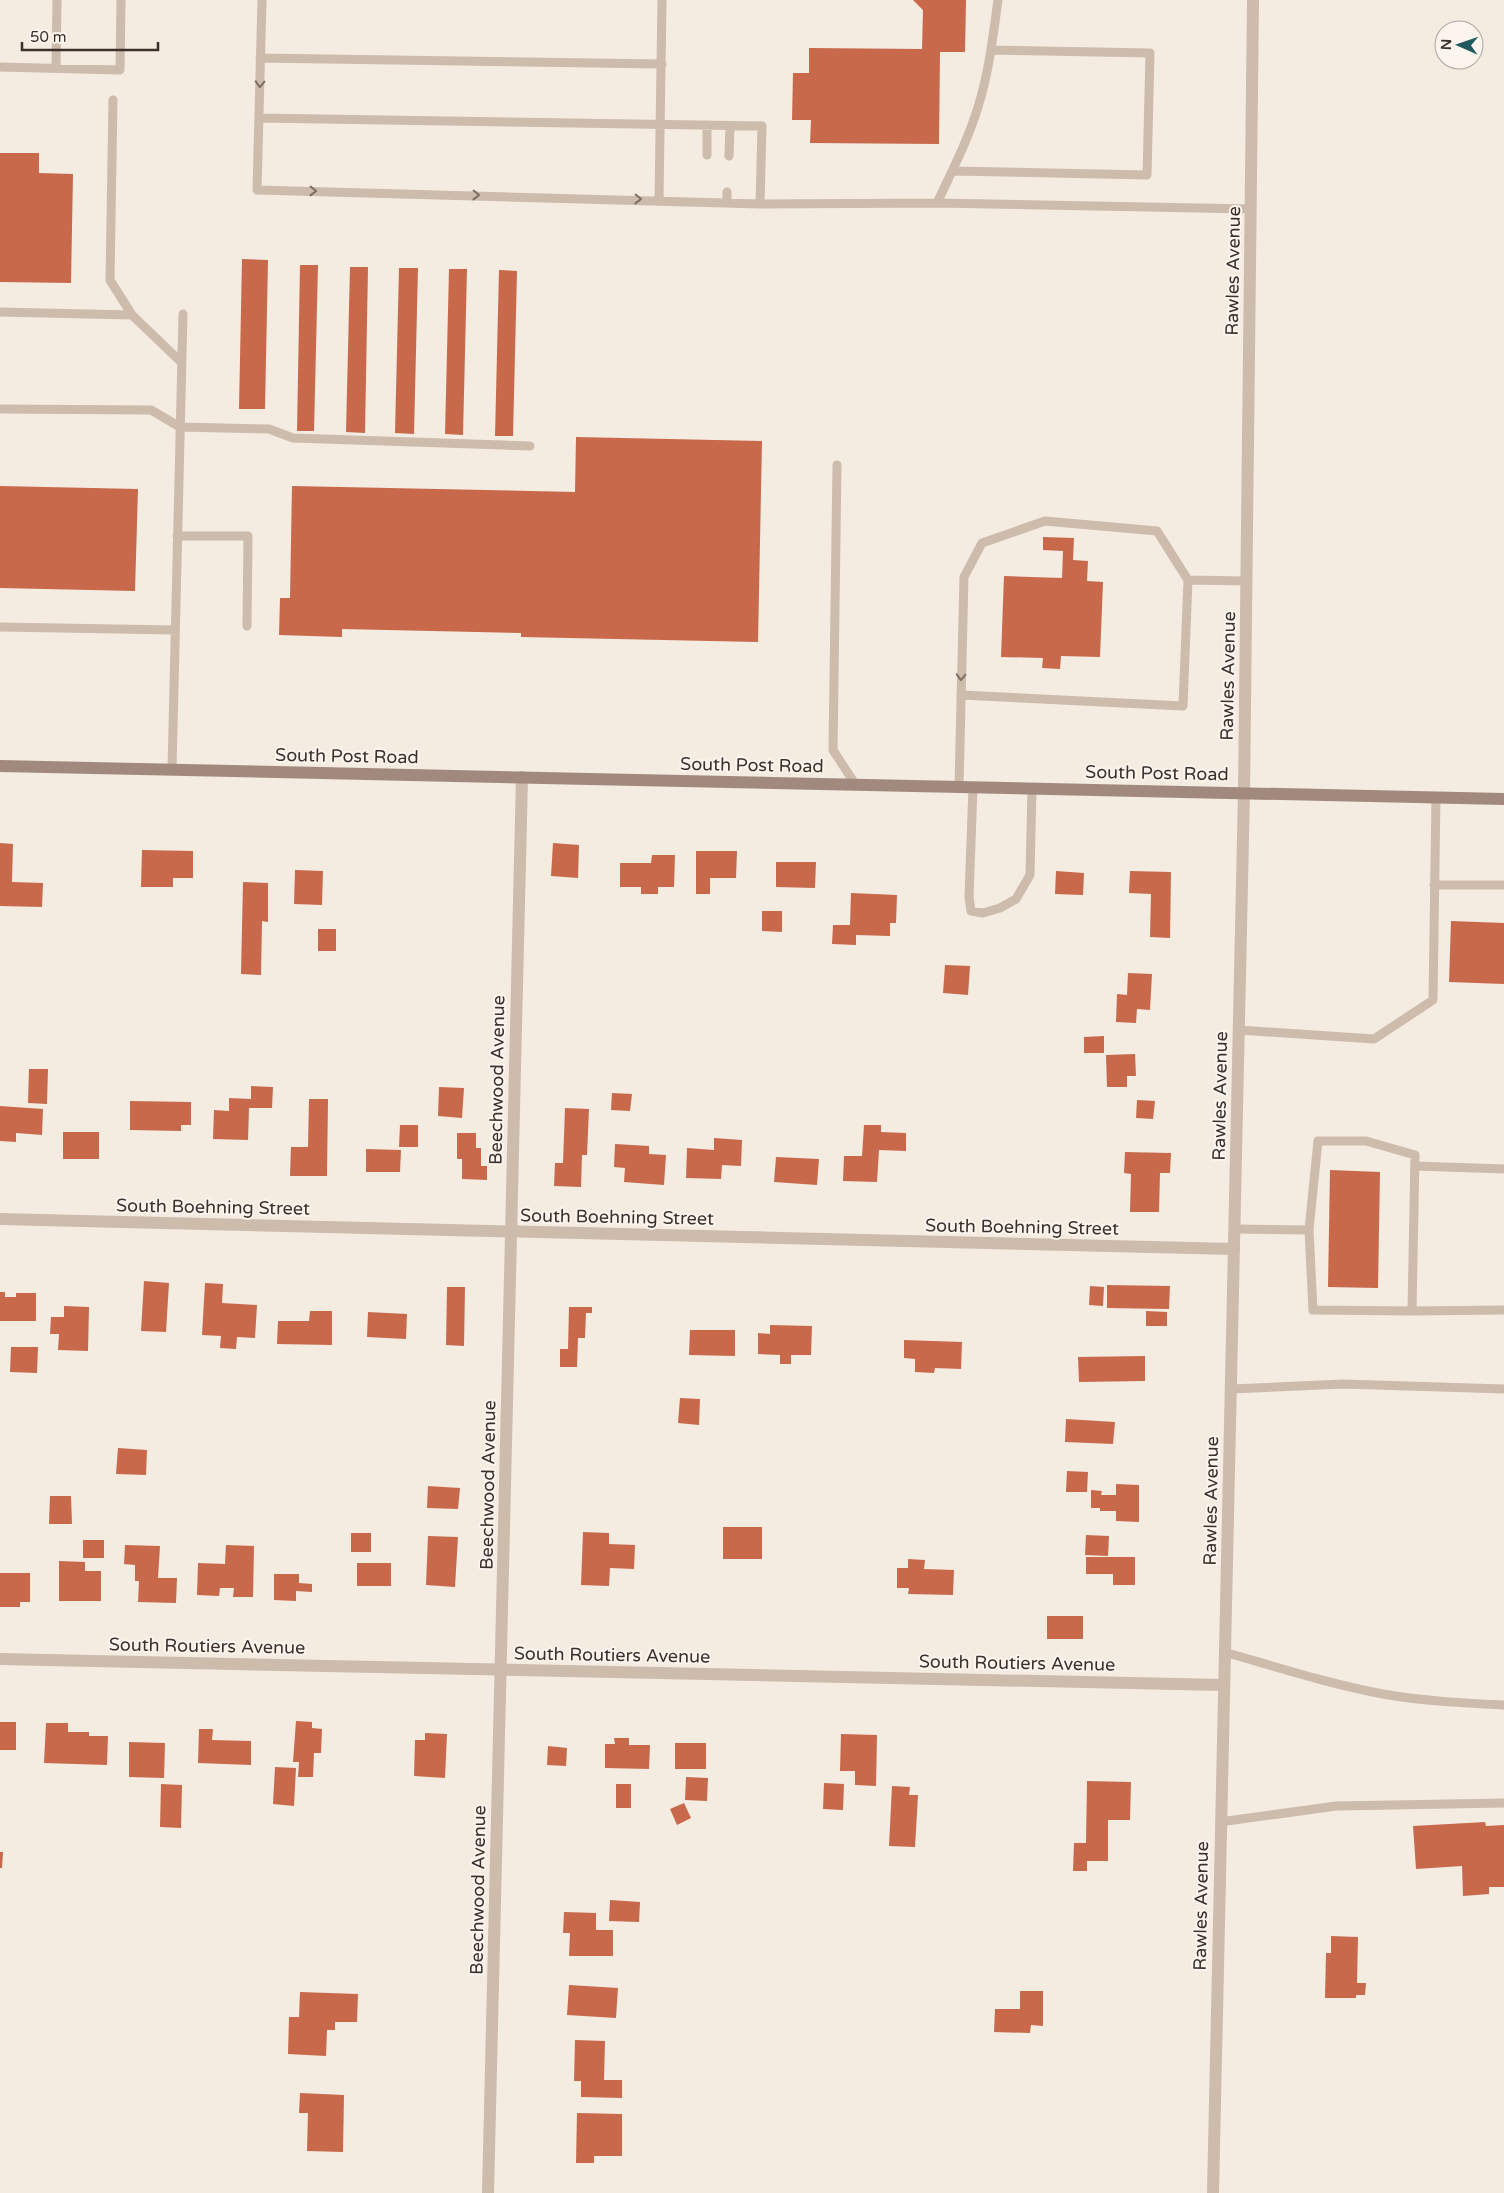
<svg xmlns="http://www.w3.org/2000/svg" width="1504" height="2193" font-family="'Varela Round',sans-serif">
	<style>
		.building { fill: #c8694b }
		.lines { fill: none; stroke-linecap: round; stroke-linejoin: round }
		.service { stroke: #cdbbac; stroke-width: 9 }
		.minor { stroke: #cdbbac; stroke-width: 12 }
		.tertiary { stroke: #cdbbac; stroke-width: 12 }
		.secondary { stroke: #a18a7d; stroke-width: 12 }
		.oneway { stroke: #7d6f65 }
		.labels { text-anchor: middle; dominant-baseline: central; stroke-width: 4; stroke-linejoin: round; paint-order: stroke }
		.street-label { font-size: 18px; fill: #3b302b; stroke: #fbf5ee }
	</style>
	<rect width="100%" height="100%" fill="#f4ebe1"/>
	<path class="building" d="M 913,0 L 966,0 L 965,52 L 940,52 L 939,144 L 810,143 L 811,120 L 792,120 L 793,73 L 809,73 L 809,48 L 922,49 L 923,10 Z
		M 0,153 L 39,153 L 39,173 L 73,174 L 71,283 L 0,282 Z
		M 242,259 L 268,260 L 265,409 L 239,409 Z
		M 300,265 L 318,265 L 314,431 L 297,431 Z
		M 350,267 L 368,267 L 365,433 L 346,432 Z
		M 399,268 L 418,268 L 414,434 L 395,433 Z
		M 449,269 L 467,269 L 463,435 L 445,434 Z
		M 499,270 L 517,271 L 513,436 L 495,436 Z
		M 576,437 L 762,441 L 758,642 L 521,637 L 521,633 L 342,629 L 342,637 L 279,635 L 280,598 L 290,598 L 292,486 L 575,492 Z
		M 0,486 L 138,489 L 135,591 L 0,588 Z
		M 1043,537 L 1074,538 L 1073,560 L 1088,561 L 1087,581 L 1103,582 L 1100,657 L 1061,656 L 1060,669 L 1042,668 L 1043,658 L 1001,657 L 1004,576 L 1062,578 L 1063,551 L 1043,550 Z
		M 0,843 L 13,844 L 12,882 L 43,883 L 42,907 L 0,906 Z
		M 553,843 L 579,845 L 578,878 L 551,876 Z
		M 142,850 L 193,851 L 193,878 L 173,878 L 173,887 L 141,887 Z
		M 696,851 L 737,851 L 736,878 L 710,878 L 710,894 L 696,894 Z
		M 652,855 L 675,855 L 674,887 L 658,887 L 658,894 L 641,894 L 641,887 L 620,887 L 620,863 L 651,863 Z
		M 776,862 L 816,862 L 815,888 L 776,887 Z
		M 295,870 L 323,871 L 322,905 L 294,904 Z
		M 1056,871 L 1084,873 L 1083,895 L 1055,894 Z
		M 1130,871 L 1171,872 L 1170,938 L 1150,937 L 1151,894 L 1129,893 Z
		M 243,882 L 268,883 L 268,922 L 262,921 L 261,975 L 241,974 Z
		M 851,893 L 897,895 L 896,923 L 890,923 L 890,936 L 856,935 L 856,945 L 832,944 L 833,925 L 850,925 Z
		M 762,911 L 782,911 L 782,932 L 762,931 Z
		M 1451,921 L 1504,923 L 1504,984 L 1449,982 Z
		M 318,929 L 336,929 L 336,951 L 318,951 Z
		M 945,965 L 970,966 L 968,995 L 943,993 Z
		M 1128,973 L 1152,974 L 1150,1010 L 1137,1009 L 1136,1023 L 1116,1022 L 1117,994 L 1127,995 Z
		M 1104,1036 L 1104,1053 L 1084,1053 L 1084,1037 Z
		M 1135,1054 L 1136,1076 L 1127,1076 L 1127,1087 L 1107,1087 L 1106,1055 Z
		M 29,1069 L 48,1069 L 47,1104 L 28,1103 Z
		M 251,1086 L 273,1087 L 272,1108 L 249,1108 L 248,1140 L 213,1139 L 214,1110 L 229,1111 L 229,1098 L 251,1099 Z
		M 439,1087 L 464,1088 L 462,1118 L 438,1116 Z
		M 612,1093 L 632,1094 L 630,1111 L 611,1110 Z
		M 309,1099 L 328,1099 L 327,1176 L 290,1176 L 291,1147 L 308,1147 Z
		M 1137,1100 L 1155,1101 L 1153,1119 L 1136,1118 Z
		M 130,1101 L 191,1102 L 191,1125 L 181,1125 L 181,1131 L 130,1130 Z
		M 0,1106 L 43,1109 L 42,1135 L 16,1133 L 16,1142 L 0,1141 Z
		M 565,1108 L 589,1109 L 587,1155 L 582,1155 L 581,1187 L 554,1186 L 555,1163 L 563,1163 Z
		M 400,1125 L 418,1125 L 418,1147 L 399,1147 Z
		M 864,1125 L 881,1125 L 881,1132 L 906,1133 L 906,1151 L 879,1150 L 877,1182 L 843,1181 L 844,1156 L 862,1156 Z
		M 63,1132 L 99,1132 L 99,1159 L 63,1159 Z
		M 457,1133 L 476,1133 L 476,1148 L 481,1148 L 481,1166 L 487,1166 L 487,1180 L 462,1179 L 462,1159 L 457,1159 Z
		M 714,1138 L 742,1140 L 741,1166 L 722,1165 L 721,1179 L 686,1178 L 687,1148 L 714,1150 Z
		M 615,1144 L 649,1146 L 649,1154 L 666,1155 L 664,1185 L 624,1182 L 625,1168 L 614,1167 Z
		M 366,1149 L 401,1150 L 400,1172 L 366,1172 Z
		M 1125,1152 L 1171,1153 L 1170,1173 L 1160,1173 L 1159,1212 L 1130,1212 L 1131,1174 L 1124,1173 Z
		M 776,1157 L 819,1159 L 817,1185 L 774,1182 Z
		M 1330,1170 L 1380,1172 L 1378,1288 L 1328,1287 Z
		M 144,1281 L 169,1283 L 166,1332 L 141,1331 Z
		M 205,1283 L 223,1284 L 222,1303 L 257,1305 L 255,1338 L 237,1337 L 236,1349 L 220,1348 L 221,1336 L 202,1335 Z
		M 1107,1285 L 1170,1286 L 1169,1309 L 1107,1308 Z
		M 1090,1286 L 1104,1287 L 1103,1306 L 1089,1305 Z
		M 447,1287 L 465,1287 L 464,1346 L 446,1345 Z
		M 0,1292 L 5,1292 L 5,1297 L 16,1297 L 16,1293 L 36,1293 L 36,1321 L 0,1321 Z
		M 64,1306 L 89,1307 L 88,1351 L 58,1350 L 59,1334 L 50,1334 L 51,1317 L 64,1317 Z
		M 569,1307 L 592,1307 L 592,1313 L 586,1313 L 585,1338 L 578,1338 L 577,1367 L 560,1367 L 560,1349 L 568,1349 Z
		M 310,1311 L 332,1311 L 332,1345 L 277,1344 L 278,1321 L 309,1321 Z
		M 1146,1311 L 1167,1312 L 1167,1326 L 1146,1326 Z
		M 368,1312 L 407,1314 L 406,1339 L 367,1337 Z
		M 770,1325 L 812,1326 L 811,1355 L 791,1355 L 791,1364 L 780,1364 L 780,1355 L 758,1354 L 758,1333 L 770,1334 Z
		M 690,1330 L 735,1330 L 735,1356 L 689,1355 Z
		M 904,1340 L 962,1342 L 961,1369 L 935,1368 L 934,1373 L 915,1372 L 915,1359 L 904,1358 Z
		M 11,1347 L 38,1347 L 37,1373 L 10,1372 Z
		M 1145,1356 L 1145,1381 L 1079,1382 L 1078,1357 Z
		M 680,1398 L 700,1399 L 699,1425 L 678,1423 Z
		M 1066,1419 L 1115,1422 L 1113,1444 L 1065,1442 Z
		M 118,1448 L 147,1450 L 146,1475 L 116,1474 Z
		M 1067,1471 L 1088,1472 L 1087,1492 L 1066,1492 Z
		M 1116,1484 L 1139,1485 L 1139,1522 L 1116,1521 L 1116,1511 L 1100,1511 L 1100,1508 L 1091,1508 L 1091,1490 L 1102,1491 L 1101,1495 L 1116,1495 Z
		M 428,1486 L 460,1488 L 458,1509 L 427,1508 Z
		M 50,1496 L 71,1496 L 72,1524 L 49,1524 Z
		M 723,1527 L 762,1527 L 762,1559 L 723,1559 Z
		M 583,1532 L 609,1533 L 609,1544 L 635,1545 L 634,1569 L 610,1568 L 609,1586 L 581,1585 Z
		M 351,1533 L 371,1533 L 371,1552 L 351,1552 Z
		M 1086,1535 L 1109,1536 L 1108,1556 L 1085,1555 Z
		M 428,1536 L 458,1537 L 455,1587 L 426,1585 Z
		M 83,1540 L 104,1540 L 104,1558 L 83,1558 Z
		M 125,1545 L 160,1546 L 158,1578 L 177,1578 L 176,1603 L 138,1602 L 139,1581 L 135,1581 L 135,1565 L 124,1564 Z
		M 226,1545 L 254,1546 L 253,1597 L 233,1597 L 234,1588 L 220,1588 L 219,1596 L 197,1595 L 198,1563 L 225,1564 Z
		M 1086,1557 L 1135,1557 L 1135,1585 L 1113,1585 L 1113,1574 L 1086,1574 Z
		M 908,1559 L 925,1560 L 924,1569 L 954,1570 L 953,1595 L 908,1594 L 909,1588 L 897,1588 L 897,1568 L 908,1568 Z
		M 59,1561 L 85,1562 L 85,1571 L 101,1571 L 101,1601 L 59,1601 Z
		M 357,1563 L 391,1563 L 391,1586 L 357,1586 Z
		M 0,1573 L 30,1573 L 30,1602 L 20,1602 L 20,1607 L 0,1607 Z
		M 274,1574 L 299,1574 L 299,1583 L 312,1584 L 312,1592 L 296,1591 L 296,1601 L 274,1600 Z
		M 1047,1616 L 1083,1616 L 1083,1639 L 1047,1639 Z
		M 296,1721 L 312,1722 L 312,1728 L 322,1729 L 321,1753 L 314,1753 L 313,1777 L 298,1777 L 299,1762 L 293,1762 Z
		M 0,1722 L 16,1722 L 16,1750 L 0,1750 Z
		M 46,1723 L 68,1723 L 68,1732 L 89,1732 L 89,1736 L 108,1736 L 107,1765 L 44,1763 Z
		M 199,1729 L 213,1729 L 212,1740 L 251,1741 L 251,1765 L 198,1763 Z
		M 425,1733 L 447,1734 L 445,1778 L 414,1776 L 415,1740 L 425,1740 Z
		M 841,1734 L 877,1735 L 876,1786 L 855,1785 L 855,1771 L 840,1771 Z
		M 614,1738 L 629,1738 L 629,1745 L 650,1745 L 649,1769 L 605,1768 L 605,1744 L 615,1744 Z
		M 129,1742 L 165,1743 L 164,1778 L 129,1777 Z
		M 675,1743 L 706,1743 L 706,1769 L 675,1769 Z
		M 548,1746 L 567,1748 L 566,1766 L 547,1765 Z
		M 275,1767 L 296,1768 L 294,1806 L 273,1804 Z
		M 686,1777 L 708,1778 L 707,1801 L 685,1800 Z
		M 1087,1781 L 1131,1782 L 1130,1820 L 1108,1820 L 1108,1861 L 1087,1861 L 1087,1871 L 1073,1871 L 1074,1843 L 1086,1843 Z
		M 824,1783 L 844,1784 L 843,1810 L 823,1809 Z
		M 161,1784 L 182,1785 L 181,1828 L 160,1827 Z
		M 616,1784 L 631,1784 L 631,1808 L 616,1808 Z
		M 892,1786 L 910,1787 L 909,1795 L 918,1795 L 915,1847 L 889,1846 Z
		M 684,1803 L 691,1818 L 677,1825 L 670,1809 Z
		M 1485,1822 L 1486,1826 L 1504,1825 L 1504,1887 L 1489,1887 L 1489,1894 L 1463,1896 L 1462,1866 L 1416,1869 L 1413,1826 Z
		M 0,1852 L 3,1852 L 2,1868 L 0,1868 Z
		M 610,1900 L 640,1902 L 639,1922 L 609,1921 Z
		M 564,1912 L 596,1913 L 596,1930 L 613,1930 L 613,1956 L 569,1956 L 570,1933 L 563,1933 Z
		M 1331,1936 L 1358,1937 L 1357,1983 L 1366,1983 L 1365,1995 L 1356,1995 L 1356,1998 L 1325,1998 L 1326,1953 L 1331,1953 Z
		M 569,1985 L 618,1988 L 616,2018 L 567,2015 Z
		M 1020,1991 L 1043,1991 L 1043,2026 L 1031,2025 L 1030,2033 L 994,2032 L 995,2009 L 1020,2009 Z
		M 300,1992 L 358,1994 L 357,2022 L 335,2022 L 335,2030 L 327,2030 L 326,2056 L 288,2054 L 289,2017 L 299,2017 Z
		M 575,2040 L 605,2041 L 604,2080 L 622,2080 L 622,2098 L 581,2097 L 581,2081 L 574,2081 Z
		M 300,2093 L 344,2095 L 343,2152 L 307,2151 L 308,2113 L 299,2113 Z
		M 577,2113 L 622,2114 L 622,2156 L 594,2156 L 594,2163 L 576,2163 Z"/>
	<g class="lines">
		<path class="service" d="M 262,0 L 257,190 L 760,204 L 937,203 L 1251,209
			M 260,58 L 662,64
			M 0,67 L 120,70 L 121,0
			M 56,68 L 57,0
			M 113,100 L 110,280 L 132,315 L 181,362
			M 259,118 L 762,126 L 760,204
			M 707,155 L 707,125
			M 729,156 L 730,126
			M 952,171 L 1147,175 L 1150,53 L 992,50
			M 659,200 L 662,0
			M 727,202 L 727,192
			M 937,203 C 952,171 968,140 978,107 C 989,72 993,36 998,0
			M 0,312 L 132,315
			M 0,409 L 151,410 L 180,427 L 269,429 L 293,438 L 530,446
			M 837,465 L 833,750 L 855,784
			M 177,536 L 248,536 L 247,626
			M 0,627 L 175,630
			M 961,695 L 1183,706 L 1188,580 L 1246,581
			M 172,770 L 183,314
			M 959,787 L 964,577 L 982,543 L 1045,521 L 1157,531 L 1188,580
			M 973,787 L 969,897 L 971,911 L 983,913 L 1000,908 L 1016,899 L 1030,875 L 1032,788
			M 1434,885 L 1504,885
			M 1239,1030 L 1374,1039 L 1433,1000 L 1436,797
			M 1415,1166 L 1504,1169
			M 1235,1229 L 1309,1230 L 1313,1310 L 1412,1311 L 1415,1155 L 1366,1141 L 1318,1141 L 1309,1230
			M 1412,1311 L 1504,1310
			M 1231,1389 L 1343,1384 L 1504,1389
			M 1224,1652 C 1277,1667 1329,1684 1383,1694 C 1423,1701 1463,1703 1504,1705
			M 1220,1822 L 1336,1806 L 1504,1803"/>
		<path class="minor" d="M 0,1219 L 1234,1249
			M 0,1659 L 1223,1685
			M 488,2193 L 522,777"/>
		<path class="tertiary" d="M 1213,2193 L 1244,793 L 1253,0"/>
		<path class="secondary" d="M 0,766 L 1504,799"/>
	</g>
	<defs><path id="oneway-chevron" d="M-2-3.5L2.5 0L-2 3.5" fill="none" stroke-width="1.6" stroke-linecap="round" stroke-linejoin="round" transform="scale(1.25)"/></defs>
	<g class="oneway">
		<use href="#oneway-chevron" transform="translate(260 84) rotate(92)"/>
		<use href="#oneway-chevron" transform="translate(313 191) rotate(1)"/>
		<use href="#oneway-chevron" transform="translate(476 195) rotate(1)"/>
		<use href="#oneway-chevron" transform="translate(638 199) rotate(1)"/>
		<use href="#oneway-chevron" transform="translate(961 677) rotate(92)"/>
	</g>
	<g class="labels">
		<g class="street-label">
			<text transform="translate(1233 271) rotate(-89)">Rawles Avenue</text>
			<text transform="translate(1228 676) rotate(-89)">Rawles Avenue</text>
			<text transform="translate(347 756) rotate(1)">South Post Road</text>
			<text transform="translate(752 765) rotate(1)">South Post Road</text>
			<text transform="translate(1157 773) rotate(1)">South Post Road</text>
			<text transform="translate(497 1080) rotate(-89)">Beechwood Avenue</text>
			<text transform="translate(1220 1096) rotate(-89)">Rawles Avenue</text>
			<text transform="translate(213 1207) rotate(1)">South Boehning Street</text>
			<text transform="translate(617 1217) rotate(1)">South Boehning Street</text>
			<text transform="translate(1022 1227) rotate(1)">South Boehning Street</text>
			<text transform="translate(488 1485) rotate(-89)">Beechwood Avenue</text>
			<text transform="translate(1211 1501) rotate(-89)">Rawles Avenue</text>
			<text transform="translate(207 1646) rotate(1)">South Routiers Avenue</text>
			<text transform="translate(612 1655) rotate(1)">South Routiers Avenue</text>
			<text transform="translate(1017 1663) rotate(1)">South Routiers Avenue</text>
			<text transform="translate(478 1890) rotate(-89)">Beechwood Avenue</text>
			<text transform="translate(1201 1906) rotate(-89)">Rawles Avenue</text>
		</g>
	</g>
	<g transform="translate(1459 45) rotate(272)"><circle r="24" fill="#fbf5ee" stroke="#aea6a0"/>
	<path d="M0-4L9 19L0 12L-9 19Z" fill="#1f5a5e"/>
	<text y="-8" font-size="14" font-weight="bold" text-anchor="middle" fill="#3b302b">N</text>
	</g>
	<path d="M22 42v8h136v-8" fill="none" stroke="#3b302b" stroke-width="2.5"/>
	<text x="30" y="42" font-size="15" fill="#3b302b" stroke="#fbf5ee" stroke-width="4" paint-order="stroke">50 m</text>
</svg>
